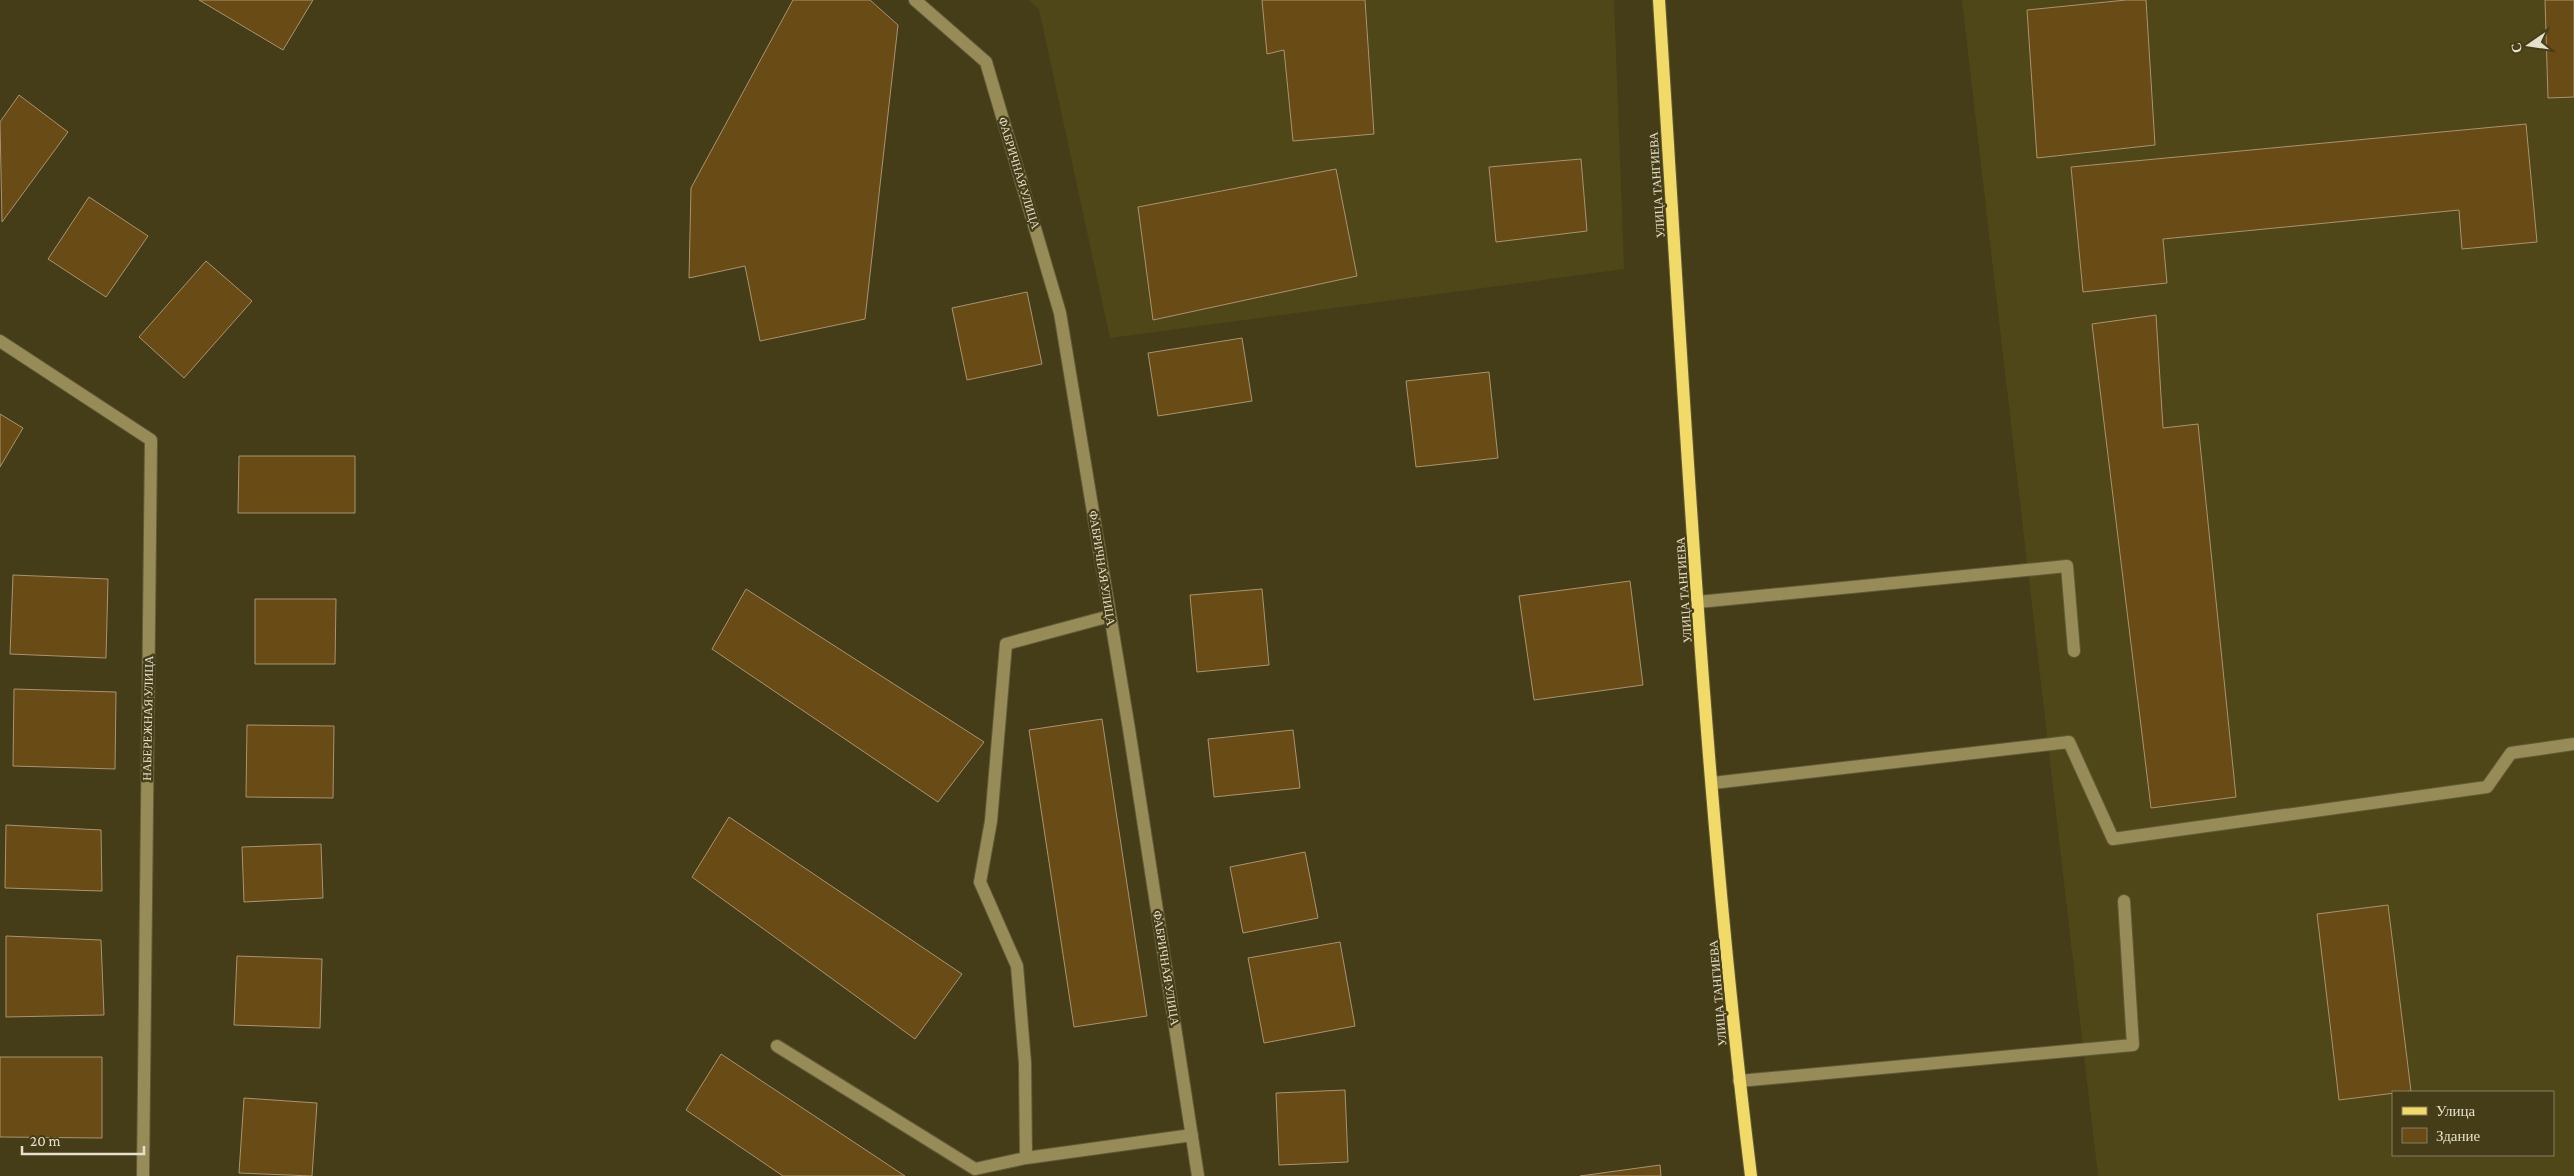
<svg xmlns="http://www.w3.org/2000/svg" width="2574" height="1176" font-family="'Crimson Pro',serif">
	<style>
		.built { fill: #504718; fill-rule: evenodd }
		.building { fill: #694b15; stroke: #aa9370 }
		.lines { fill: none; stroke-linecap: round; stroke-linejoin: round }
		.minor-casing { stroke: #625a38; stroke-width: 14 }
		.major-casing { stroke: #625a38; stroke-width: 14 }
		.minor { stroke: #978c58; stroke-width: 12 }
		.major { stroke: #f2da68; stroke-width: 12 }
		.labels { text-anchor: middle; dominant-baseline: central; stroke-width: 4.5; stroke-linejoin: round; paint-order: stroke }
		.street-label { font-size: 12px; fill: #e5e0cc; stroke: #453d18 }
	</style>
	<rect width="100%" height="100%" fill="#453d18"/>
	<path class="built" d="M 1029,0 L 1614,0 L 1624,269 L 1110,338 L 1039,9 Z
		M 1962,0 L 2574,0 L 2574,1176 L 2098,1176 ZM 2393,1092 L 2553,1092 L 2553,1155 L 2393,1155 Z"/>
	<path class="building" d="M 199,0 L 313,0 L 283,50 Z
		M 793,0 L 870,0 L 898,25 L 865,319 L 760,341 L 745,266 L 689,278 L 691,188 Z
		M 1262,0 L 1365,0 L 1374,134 L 1293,141 L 1284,50 L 1267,54 Z
		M 2126,0 L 2146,0 L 2155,145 L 2037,158 L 2027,10 Z
		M 2545,0 L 2574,0 L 2574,97 L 2548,98 Z
		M 19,95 L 68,132 L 2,222 L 0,122 Z
		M 2526,124 L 2537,242 L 2462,249 L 2459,210 L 2163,239 L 2167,283 L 2083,292 L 2071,167 Z
		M 1581,159 L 1587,231 L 1496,242 L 1489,167 Z
		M 1336,169 L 1357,276 L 1153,320 L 1138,207 Z
		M 89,197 L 148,236 L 106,297 L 48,259 Z
		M 206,261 L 252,301 L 184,378 L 139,337 Z
		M 1027,292 L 1042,364 L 967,380 L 952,308 Z
		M 2156,315 L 2163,428 L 2198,424 L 2236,797 L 2151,808 L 2092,324 Z
		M 1242,338 L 1252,401 L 1158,416 L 1148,353 Z
		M 1489,372 L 1498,458 L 1416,467 L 1406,381 Z
		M 0,414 L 23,428 L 0,467 Z
		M 239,456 L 355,456 L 355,513 L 238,513 Z
		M 13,575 L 108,579 L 106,658 L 10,654 Z
		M 1630,581 L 1643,685 L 1534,700 L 1519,596 Z
		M 746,589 L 984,742 L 938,802 L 712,649 Z
		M 1262,589 L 1269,665 L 1197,672 L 1190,595 Z
		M 255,599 L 336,599 L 335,664 L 255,664 Z
		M 14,689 L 116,692 L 115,769 L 13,766 Z
		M 1102,719 L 1147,1016 L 1074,1027 L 1029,730 Z
		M 247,725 L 334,726 L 333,798 L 246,797 Z
		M 1293,730 L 1300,788 L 1214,797 L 1208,739 Z
		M 729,817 L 962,974 L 915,1039 L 692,877 Z
		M 6,825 L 101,830 L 102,891 L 5,888 Z
		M 321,844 L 323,898 L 244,902 L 242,847 Z
		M 1305,852 L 1318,918 L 1243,933 L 1230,867 Z
		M 2388,905 L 2411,1091 L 2339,1100 L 2317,914 Z
		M 6,936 L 101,940 L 104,1015 L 6,1017 Z
		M 1340,942 L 1355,1026 L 1264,1043 L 1248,958 Z
		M 237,956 L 322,959 L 320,1028 L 234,1025 Z
		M 721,1054 L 905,1176 L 783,1176 L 686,1110 Z
		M 0,1057 L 102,1057 L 102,1138 L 0,1137 Z
		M 1345,1090 L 1348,1162 L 1279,1165 L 1276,1093 Z
		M 244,1098 L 317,1103 L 312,1176 L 239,1173 Z
		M 1660,1165 L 1661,1176 L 1580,1176 Z"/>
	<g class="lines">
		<defs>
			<path id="minor" d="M 915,0 L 986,62 L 1060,313 L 1129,729 L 1198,1176
				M 0,341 L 151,440 L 143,1176
				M 1698,602 L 2067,566 L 2074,651
				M 1110,616 L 1006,644 L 991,821 L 980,882 L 1017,966 L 1025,1063 L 1026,1158 L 1192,1135
				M 1713,783 L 2069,742 L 2113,839 L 2487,787 L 2511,753 L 2574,744
				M 777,1046 L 975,1169 L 1026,1158
				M 1739,1081 L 2133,1045 L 2124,901"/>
			<path id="major" d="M 1659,0 C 1684,392 1703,786 1751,1176"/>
		</defs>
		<use href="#minor" class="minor-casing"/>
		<use href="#major" class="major-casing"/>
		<use href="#minor" class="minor"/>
		<use href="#major" class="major"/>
	</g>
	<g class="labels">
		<g class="street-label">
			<text transform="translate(1019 173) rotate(73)">ФАБРИЧНАЯ УЛИЦА</text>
			<text transform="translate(1657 185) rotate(-94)">УЛИЦА ТАНГИЕВА</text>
			<text transform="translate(1102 568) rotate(81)">ФАБРИЧНАЯ УЛИЦА</text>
			<text transform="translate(1684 590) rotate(-94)">УЛИЦА ТАНГИЕВА</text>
			<text transform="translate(148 718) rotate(-89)">НАБЕРЕЖНАЯ УЛИЦА</text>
			<text transform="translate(1166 968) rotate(81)">ФАБРИЧНАЯ УЛИЦА</text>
			<text transform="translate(1718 993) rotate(-95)">УЛИЦА ТАНГИЕВА</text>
		</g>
	</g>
	<rect x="2392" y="1091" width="162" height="65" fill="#453d18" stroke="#857e60"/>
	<rect x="2402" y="1107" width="25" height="8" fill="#f2da68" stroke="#857e60"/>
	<text x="2436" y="1116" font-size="15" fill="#e5e0cc">Улица</text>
	<rect x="2402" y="1128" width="25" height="15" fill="#694b15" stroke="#857e60"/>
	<text x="2436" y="1141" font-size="15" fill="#e5e0cc">Здание</text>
	<g transform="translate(2529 45) rotate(257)" stroke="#453d18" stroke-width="4" paint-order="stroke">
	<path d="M0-4L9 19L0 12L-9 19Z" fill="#e5e0cc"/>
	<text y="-8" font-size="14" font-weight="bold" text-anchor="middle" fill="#e5e0cc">С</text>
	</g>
	<path d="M22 1146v8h122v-8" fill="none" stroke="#e5e0cc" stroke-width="2.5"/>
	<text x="30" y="1146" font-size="15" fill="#e5e0cc" stroke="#453d18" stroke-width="4" paint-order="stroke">20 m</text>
</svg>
